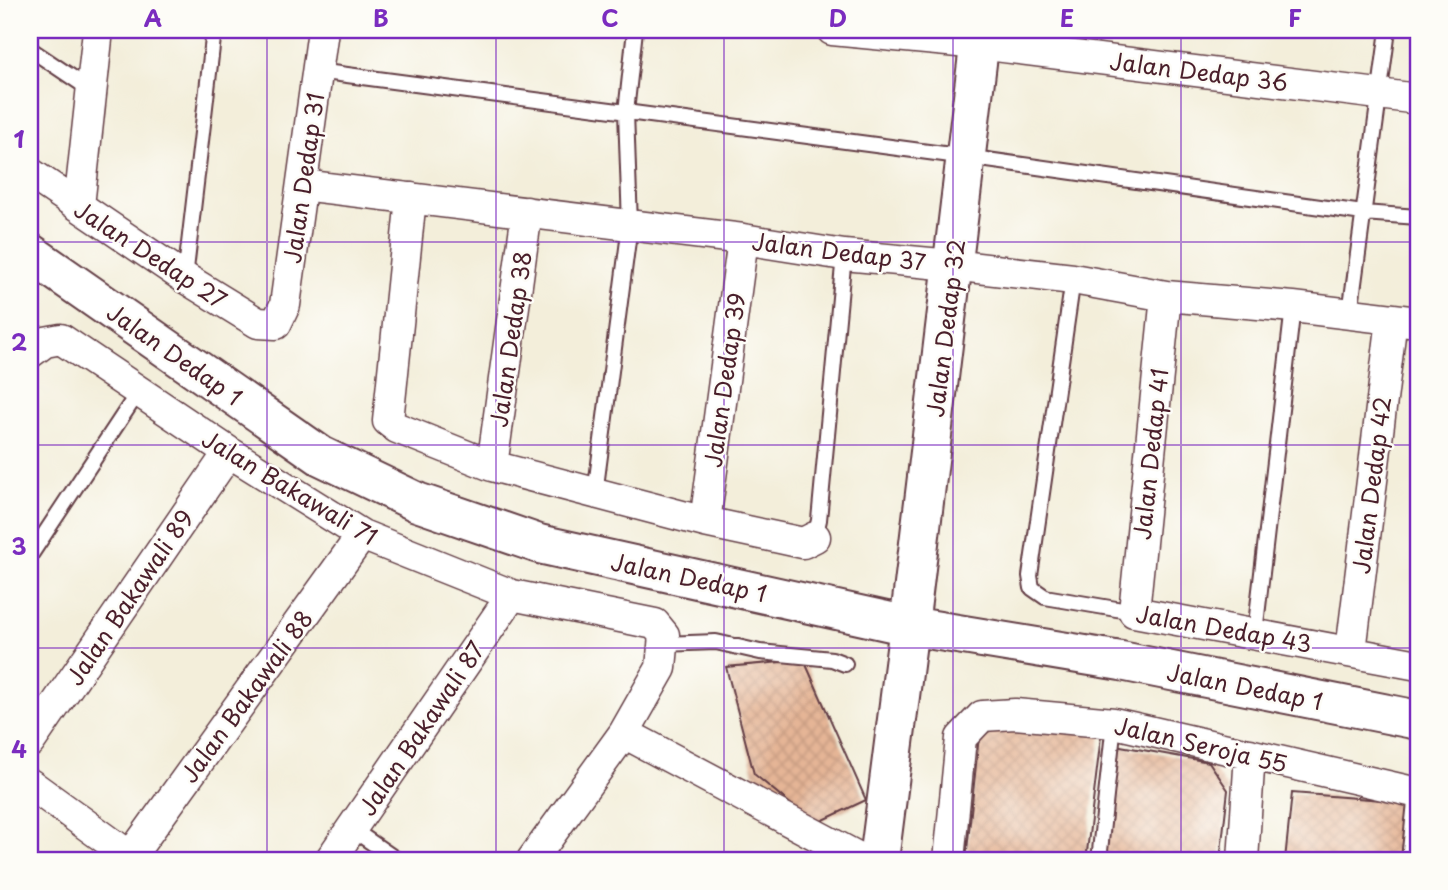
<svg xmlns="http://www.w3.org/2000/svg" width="1448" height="890" font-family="'Playpen Sans',sans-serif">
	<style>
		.building { fill: url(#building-cross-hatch) }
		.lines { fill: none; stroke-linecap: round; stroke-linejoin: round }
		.lane-casing { stroke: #633e45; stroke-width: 18 }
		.street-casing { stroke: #633e45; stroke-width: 33 }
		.secondary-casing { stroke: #633e45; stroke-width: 42 }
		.primary-casing { stroke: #633e45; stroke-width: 42 }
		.lane { stroke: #fff; stroke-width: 14 }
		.street { stroke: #fff; stroke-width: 30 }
		.secondary { stroke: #fff; stroke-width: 38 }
		.primary { stroke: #fff; stroke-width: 38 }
		.grid { fill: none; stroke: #7b2cbf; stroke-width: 2; stroke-opacity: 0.55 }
		.labels { text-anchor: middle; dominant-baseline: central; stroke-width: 5; stroke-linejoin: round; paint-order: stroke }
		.street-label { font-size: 23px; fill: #4a1f2b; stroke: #fdfcf7 }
		.neatline { fill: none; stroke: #7b2cbf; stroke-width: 2.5 }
		.grid-label { font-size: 23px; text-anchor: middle; font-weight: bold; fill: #7b2cbf }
	</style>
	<defs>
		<pattern id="building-cross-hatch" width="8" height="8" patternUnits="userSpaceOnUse" patternTransform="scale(1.75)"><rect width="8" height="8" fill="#e5b596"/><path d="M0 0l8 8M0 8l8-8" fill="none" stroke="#c69b81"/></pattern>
	</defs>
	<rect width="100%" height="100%" fill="#fdfcf7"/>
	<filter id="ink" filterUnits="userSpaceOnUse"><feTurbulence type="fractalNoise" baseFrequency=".0143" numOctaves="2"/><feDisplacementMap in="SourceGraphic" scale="14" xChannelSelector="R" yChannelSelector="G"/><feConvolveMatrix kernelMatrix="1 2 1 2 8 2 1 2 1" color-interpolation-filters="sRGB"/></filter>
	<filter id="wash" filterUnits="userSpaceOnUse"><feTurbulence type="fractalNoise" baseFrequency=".00686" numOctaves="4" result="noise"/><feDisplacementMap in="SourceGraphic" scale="28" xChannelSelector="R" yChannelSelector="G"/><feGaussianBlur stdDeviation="1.57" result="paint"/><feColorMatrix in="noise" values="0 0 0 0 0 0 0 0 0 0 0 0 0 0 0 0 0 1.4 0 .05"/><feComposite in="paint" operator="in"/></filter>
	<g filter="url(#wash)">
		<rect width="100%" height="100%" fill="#f3eeda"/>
		<g id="blocks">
			<path class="building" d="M 804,660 L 866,800 L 815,824 L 754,774 L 726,667 Z
				M 1015,719 L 1101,736 L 1086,860 L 966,860 L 979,736 Z
				M 1115,745 L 1209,762 L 1228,790 L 1220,860 L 1104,860 Z
				M 1292,793 L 1408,802 L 1401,860 L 1285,860 Z"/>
		</g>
	</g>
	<g filter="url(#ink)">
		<use href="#blocks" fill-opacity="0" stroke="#633e45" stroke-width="2"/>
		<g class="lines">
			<defs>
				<path id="lane" d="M 30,49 L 91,90
					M 317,71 L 966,157 L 1363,213 L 1418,217
					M 185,278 L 214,30
					M 1073,279 L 1030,576 L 1032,588 L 1045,597 L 1134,612
					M 1350,313 L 1388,30
					M 595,494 L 630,225 L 626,112 L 635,30
					M 815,537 L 819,520 L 844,255
					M 30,556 L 139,391
					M 1255,633 L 1293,307
					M 663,644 L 716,642 L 760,652 L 832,659 L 845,664
					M 352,829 L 397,860
					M 1099,860 L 1114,723
					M 1409,860 L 1416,792"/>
				<path id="street" d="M 832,30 L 979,44 L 1418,99
					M 30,173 L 185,278 L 258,323 L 276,324 L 285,305 L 323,30
					M 302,185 L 743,239 L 844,255 L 952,265 L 1073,279 L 1166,296 L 1293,307 L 1418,322
					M 411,198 L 388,421 L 397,428 L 492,466 L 705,522 L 803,543 L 815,537
					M 79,206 L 98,30
					M 1166,296 L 1134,612 L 1418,665
					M 30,353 L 45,342 L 61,339 L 229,452 L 362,535 L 512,595 L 655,624 L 664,635 L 661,668 L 624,733 L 532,860
					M 492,466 L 527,212
					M 705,522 L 743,239
					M 1351,651 L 1392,319
					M 624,733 L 863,860
					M 30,742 L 229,452
					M 30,784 L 135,860
					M 130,857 L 362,535
					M 330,860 L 512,595
					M 949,860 L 961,738 L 982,716 L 1015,714 L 1114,723 L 1418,793
					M 1243,860 L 1250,754"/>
				<path id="secondary" d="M 30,253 L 321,456 L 417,502 L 539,544 L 909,626 L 1121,661 L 1418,720
					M 909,626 L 981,30"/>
				<path id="primary" d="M 879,860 L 909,626"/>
			</defs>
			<use href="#lane" class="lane-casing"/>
			<use href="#street" class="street-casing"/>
			<use href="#secondary" class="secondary-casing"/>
			<use href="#primary" class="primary-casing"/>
			<use href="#lane" class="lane"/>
			<use href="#street" class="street"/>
			<use href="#secondary" class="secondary"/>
			<use href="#primary" class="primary"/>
		</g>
	</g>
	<path class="grid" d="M 267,30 L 267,860M 496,30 L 496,860M 724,30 L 724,860M 953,30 L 953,860M 1181,30 L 1181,860M 30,242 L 1418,242M 30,445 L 1418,445M 30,648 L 1418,648"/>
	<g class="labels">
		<g class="street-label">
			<text transform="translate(1199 71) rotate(7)">Jalan Dedap 36</text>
			<text transform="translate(303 178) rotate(-82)">Jalan Dedap 31</text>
			<text transform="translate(839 251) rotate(7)">Jalan Dedap 37</text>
			<text transform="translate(151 254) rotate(33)">Jalan Dedap 27</text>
			<text transform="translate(945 328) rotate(-83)">Jalan Dedap 32</text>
			<text transform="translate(510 339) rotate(-82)">Jalan Dedap 38</text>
			<text transform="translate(175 354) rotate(35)">Jalan Dedap 1</text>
			<text transform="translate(724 380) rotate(-82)">Jalan Dedap 39</text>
			<text transform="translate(1150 454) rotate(-84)">Jalan Dedap 41</text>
			<text transform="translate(1371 485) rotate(-83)">Jalan Dedap 42</text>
			<text transform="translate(290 487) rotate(31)">Jalan Bakawali 71</text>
			<text transform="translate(689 577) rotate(12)">Jalan Dedap 1</text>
			<text transform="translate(129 597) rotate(-56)">Jalan Bakawali 89</text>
			<text transform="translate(1224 628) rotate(10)">Jalan Dedap 43</text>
			<text transform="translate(1245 686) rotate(11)">Jalan Dedap 1</text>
			<text transform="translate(246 696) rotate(-54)">Jalan Bakawali 88</text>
			<text transform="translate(421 728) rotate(-56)">Jalan Bakawali 87</text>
			<text transform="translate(1201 744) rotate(13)">Jalan Seroja 55</text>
		</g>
	</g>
	<rect width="1448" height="890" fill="none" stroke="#fdfcf7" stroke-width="77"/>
	<rect x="38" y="38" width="1372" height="814" class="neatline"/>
	<g class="grid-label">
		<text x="153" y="27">A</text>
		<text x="381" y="27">B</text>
		<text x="610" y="27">C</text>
		<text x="838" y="27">D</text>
		<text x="1067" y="27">E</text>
		<text x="1295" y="27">F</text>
		<text x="19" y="148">1</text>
		<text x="19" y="351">2</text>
		<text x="19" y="555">3</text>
		<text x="19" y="758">4</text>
	</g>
</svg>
